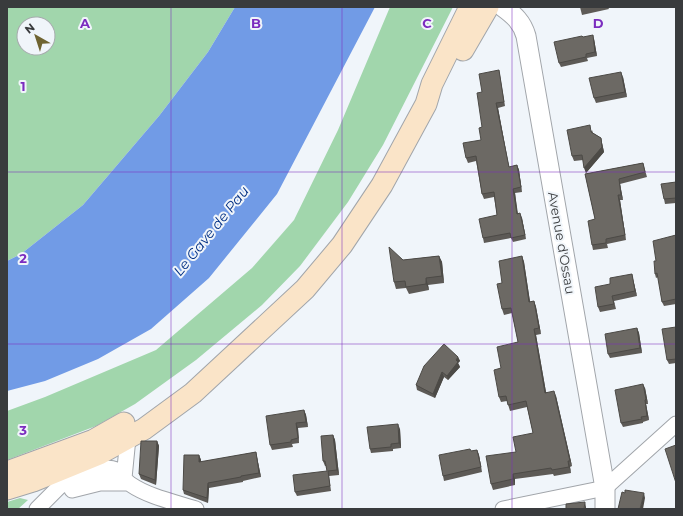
<svg xmlns="http://www.w3.org/2000/svg" width="683" height="516" font-family="Montserrat,sans-serif">
	<style>
		.green { fill: #a1d6ac; fill-rule: evenodd }
		.water { fill: #719be6 }
		.lines { fill: none; stroke-linecap: round; stroke-linejoin: round }
		.minor-casing { stroke: #a1a5aa; stroke-width: 17 }
		.tertiary-casing { stroke: #a1a5aa; stroke-width: 21 }
		.secondary-casing { stroke: #a1a5aa; stroke-width: 23 }
		.minor { stroke: #fff; stroke-width: 15 }
		.tertiary { stroke: #fff; stroke-width: 19 }
		.secondary { stroke: #fae4c8; stroke-width: 21 }
		.wall { fill: #5d5a56 }
		.shaded-wall { fill: #4c4a46 }
		.building { fill: #6c6964; stroke: #4c4a46 }
		.grid { fill: none; stroke: #7b2cbf; stroke-width: 1; stroke-opacity: 0.55 }
		.labels { text-anchor: middle; dominant-baseline: central; stroke-width: 4; stroke-linejoin: round; paint-order: stroke }
		.street-label { font-size: 13px; fill: #393b3d; stroke: #f0f5fa }
		.water-label { font-size: 14px; font-style: italic; fill: #012f84; stroke: #f0f5fa }
		.grid-label { font-size: 13px; text-anchor: middle; font-weight: bold; fill: #7b2cbf; stroke: #f0f5fa; stroke-width: 4; stroke-linejoin: round; paint-order: stroke }
	</style>
	<rect width="100%" height="100%" fill="#f0f5fa"/>
	<path class="green" d="M 7,7 L 235,7 L 208,52 L 159,116 L 83,205 L 21,254 L 7,261 ZM 24,24 L 48,24 L 48,48 L 24,48 Z
		M 390,7 L 453,7 L 383,145 L 348,202 L 300,266 L 262,305 L 196,360 L 135,404 L 96,426 L 7,460 L 7,411 L 45,397 L 156,350 L 252,268 L 294,220 L 338,130 Z
		M 20,498 L 28,500 L 18,509 L 7,509 L 7,502 Z"/>
	<path class="water" d="M 235,7 L 375,7 L 277,194 L 209,278 L 151,329 L 98,359 L 45,381 L 7,391 L 7,261 L 21,254 L 83,205 L 159,116 L 208,52 Z"/>
	<g class="lines">
		<defs>
			<path id="minor" d="M 124,478 L 128,438
				M 72,490 L 100,483 L 128,483
				M 37,509 L 60,486 L 102,469 C 120,465 118,476 130,484 C 149,497 174,502 196,509
				M 503,509 L 605,488 L 676,424"/>
			<path id="tertiary" d="M 503,7 C 514,15 522,22 526,36 L 605,488 L 605,509"/>
			<path id="secondary" d="M 463,50 L 488,7
				M 7,472 L 94,440 L 124,423
				M 7,489 L 33,481 L 99,454 L 144,429 L 193,393 L 305,289 L 342,245 L 382,185 L 426,104 L 432,84 L 470,7"/>
		</defs>
		<use href="#minor" class="minor-casing"/>
		<use href="#tertiary" class="tertiary-casing"/>
		<use href="#secondary" class="secondary-casing"/>
		<use href="#minor" class="minor"/>
		<use href="#tertiary" class="tertiary"/>
		<use href="#secondary" class="secondary"/>
	</g>
	<path class="wall" d="M 580,7 L 608,7 L 609,9 L 582,15 Z
		M 583,37 L 594,39 L 597,56 L 587,58 L 588,61 L 561,67 L 559,63 Z
		M 499,70 L 500,75 L 505,106 L 498,108 L 509,167 L 517,165 L 519,170 L 522,192 L 515,193 L 518,214 L 522,218 L 526,239 L 513,242 L 511,238 L 484,243 L 483,238 L 497,215 L 494,197 L 484,199 L 482,194 L 476,161 L 468,163 L 466,158 L 481,140 L 482,127 L 482,92 Z
		M 623,77 L 627,97 L 596,103 L 594,98 Z
		M 592,130 L 593,133 L 601,138 L 602,143 L 604,152 L 586,173 L 583,160 L 574,161 L 572,156 Z
		M 643,163 L 647,177 L 620,184 L 623,200 L 620,200 L 626,240 L 607,244 L 608,248 L 593,250 L 592,245 L 595,219 L 585,174 Z
		M 676,182 L 676,203 L 665,204 L 664,199 Z
		M 676,236 L 676,304 L 664,306 L 662,302 L 658,277 L 656,278 L 655,274 L 656,261 Z
		M 439,256 L 442,262 L 444,283 L 428,285 L 429,290 L 409,294 L 406,288 L 396,289 L 394,282 L 403,260 Z
		M 522,256 L 524,262 L 530,302 L 534,301 L 536,307 L 541,334 L 536,335 L 546,392 L 556,396 L 572,466 L 570,467 L 571,473 L 554,476 L 553,474 L 515,479 L 515,485 L 493,490 L 491,484 L 516,452 L 533,433 L 527,407 L 510,411 L 507,401 L 501,402 L 499,397 L 501,368 L 518,342 L 512,313 L 504,315 L 502,309 L 502,283 Z
		M 632,274 L 633,279 L 637,296 L 614,301 L 616,309 L 600,312 L 598,307 L 610,284 Z
		M 676,327 L 676,363 L 669,364 L 667,360 Z
		M 637,328 L 639,333 L 642,353 L 610,358 L 608,354 Z
		M 458,357 L 460,361 L 458,363 L 460,367 L 448,380 L 444,377 L 435,398 L 417,390 L 416,385 Z
		M 645,388 L 648,404 L 646,404 L 649,420 L 643,422 L 643,423 L 623,427 L 621,423 Z
		M 304,410 L 306,415 L 308,427 L 298,428 L 299,443 L 292,444 L 293,447 L 272,450 L 270,445 Z
		M 400,429 L 401,448 L 393,449 L 393,451 L 371,453 L 370,449 Z
		M 333,435 L 335,440 L 339,475 L 329,476 L 331,491 L 297,496 L 295,492 L 327,471 L 326,466 L 325,466 L 323,461 Z
		M 157,441 L 159,446 L 156,485 L 141,479 L 139,474 Z
		M 477,450 L 479,455 L 482,472 L 444,481 L 443,476 L 471,451 Z
		M 256,452 L 261,477 L 243,481 L 243,482 L 209,488 L 208,503 L 184,494 L 183,490 L 199,455 L 201,460 L 201,462 Z"/>
	<path class="shaded-wall" d="M 593,35 L 594,39 L 597,56 L 595,52 Z
		M 621,72 L 623,77 L 627,97 L 625,92 Z
		M 496,103 L 498,108 L 510,172 L 509,167 Z
		M 601,138 L 602,143 L 604,152 L 586,173 L 584,168 Z
		M 517,165 L 519,170 L 522,192 L 521,187 Z
		M 619,179 L 620,184 L 623,200 L 621,195 Z
		M 513,189 L 515,193 L 518,218 L 517,214 Z
		M 618,195 L 620,200 L 626,240 L 625,235 Z
		M 520,213 L 522,218 L 526,239 L 525,235 Z
		M 439,256 L 442,262 L 444,283 L 442,276 Z
		M 522,256 L 524,262 L 531,308 L 529,302 Z
		M 632,274 L 633,279 L 637,296 L 635,291 Z
		M 426,278 L 428,285 L 429,290 L 426,284 Z
		M 534,301 L 536,307 L 541,334 L 539,328 Z
		M 637,328 L 639,333 L 642,353 L 640,348 Z
		M 534,329 L 536,335 L 547,398 L 545,393 Z
		M 458,357 L 460,361 L 458,363 L 460,367 L 448,380 L 447,376 Z
		M 442,372 L 444,377 L 435,398 L 433,394 Z
		M 643,384 L 645,388 L 648,404 L 646,399 Z
		M 554,391 L 556,396 L 572,466 L 570,461 Z
		M 645,400 L 646,404 L 649,420 L 647,416 Z
		M 304,410 L 306,415 L 308,427 L 306,422 Z
		M 296,423 L 298,428 L 299,443 L 298,438 Z
		M 398,424 L 400,429 L 401,448 L 399,443 Z
		M 333,435 L 335,440 L 339,475 L 337,470 Z
		M 157,441 L 159,446 L 156,485 L 155,480 Z
		M 477,450 L 479,455 L 482,472 L 481,467 Z
		M 256,452 L 261,477 L 259,473 Z
		M 199,455 L 201,460 L 201,467 L 199,462 Z
		M 568,461 L 570,467 L 571,473 L 569,467 Z
		M 513,474 L 515,479 L 515,485 L 513,479 Z
		M 208,483 L 209,488 L 208,503 L 207,498 Z
		M 644,493 L 645,498 L 643,509 L 640,509 Z
		M 585,502 L 586,507 L 586,509 L 584,509 Z"/>
	<path class="building" d="M 593,35 L 595,52 L 586,54 L 586,57 L 559,63 L 554,42 L 582,36 L 583,37 Z
		M 499,70 L 504,102 L 496,103 L 509,167 L 517,165 L 521,187 L 513,189 L 517,214 L 520,213 L 525,235 L 511,238 L 510,233 L 483,238 L 479,219 L 497,215 L 494,192 L 482,194 L 476,156 L 466,158 L 463,143 L 481,140 L 479,128 L 482,127 L 477,93 L 482,92 L 479,74 Z
		M 621,72 L 625,92 L 594,98 L 589,78 Z
		M 590,125 L 591,132 L 601,138 L 602,147 L 584,168 L 582,155 L 572,156 L 567,130 Z
		M 643,163 L 645,172 L 619,179 L 621,195 L 618,195 L 625,235 L 606,239 L 606,243 L 592,245 L 588,221 L 595,219 L 585,174 Z
		M 676,182 L 676,198 L 664,199 L 661,184 Z
		M 676,235 L 676,299 L 662,302 L 657,273 L 655,274 L 654,261 L 656,261 L 653,241 Z
		M 389,247 L 403,260 L 439,256 L 442,276 L 426,278 L 426,284 L 406,287 L 405,281 L 394,282 Z
		M 522,256 L 529,302 L 534,301 L 539,328 L 534,329 L 545,393 L 554,391 L 570,461 L 568,461 L 569,467 L 552,470 L 551,468 L 513,474 L 513,479 L 491,484 L 486,456 L 516,452 L 513,437 L 533,433 L 526,401 L 508,405 L 506,396 L 499,397 L 494,370 L 501,368 L 497,347 L 518,342 L 511,308 L 502,309 L 497,284 L 502,283 L 499,261 Z
		M 632,274 L 635,291 L 612,296 L 614,304 L 598,307 L 595,287 L 610,284 L 610,278 Z
		M 676,327 L 676,359 L 667,360 L 662,329 Z
		M 637,328 L 640,348 L 608,354 L 605,334 Z
		M 444,344 L 458,357 L 456,360 L 458,362 L 447,376 L 442,372 L 433,394 L 416,385 L 424,366 Z
		M 643,384 L 646,399 L 645,400 L 647,416 L 641,417 L 642,419 L 621,423 L 615,390 Z
		M 304,410 L 306,422 L 296,423 L 298,438 L 291,440 L 291,442 L 270,445 L 266,416 Z
		M 398,424 L 399,443 L 391,444 L 391,447 L 370,449 L 367,427 Z
		M 333,435 L 337,470 L 328,471 L 330,486 L 295,492 L 293,475 L 327,471 L 325,461 L 323,461 L 321,436 Z
		M 141,441 L 157,441 L 155,480 L 139,474 Z
		M 676,445 L 676,483 L 665,449 Z
		M 470,449 L 471,451 L 477,450 L 481,467 L 443,476 L 439,455 Z
		M 256,452 L 259,473 L 241,476 L 241,477 L 208,483 L 207,498 L 183,490 L 184,455 L 199,455 L 199,462 Z
		M 625,490 L 644,493 L 640,509 L 618,509 L 622,492 L 625,493 Z
		M 585,502 L 584,509 L 566,509 L 566,504 Z"/>
	<path class="grid" d="M 171,7 L 171,509M 342,7 L 342,509M 512,7 L 512,509M 7,172 L 676,172M 7,344 L 676,344"/>
	<g class="labels">
		<g class="street-label">
			<text transform="translate(562 243) rotate(80)">Avenue d'Ossau</text>
		</g>
		<g class="water-label">
			<text transform="translate(211 231) rotate(-51)">Le Gave de Pau</text>
		</g>
	</g>
	<g class="grid-label">
		<text x="85" y="28">A</text>
		<text x="256" y="28">B</text>
		<text x="427" y="28">C</text>
		<text x="598" y="28">D</text>
		<text x="23" y="91">1</text>
		<text x="23" y="263">2</text>
		<text x="23" y="435">3</text>
	</g>
	<rect width="683" height="516" fill="none" stroke="#393b3d" stroke-width="16"/>
	<g transform="translate(36 36) rotate(321)"><circle r="19" fill="#f0f5fa" stroke="#a7abae"/>
	<path d="M0-3L7 15L0 10L-7 15Z" fill="#6f6431"/>
	<text y="-6" font-size="11" font-weight="bold" text-anchor="middle" fill="#393b3d">N</text>
	</g>
</svg>
